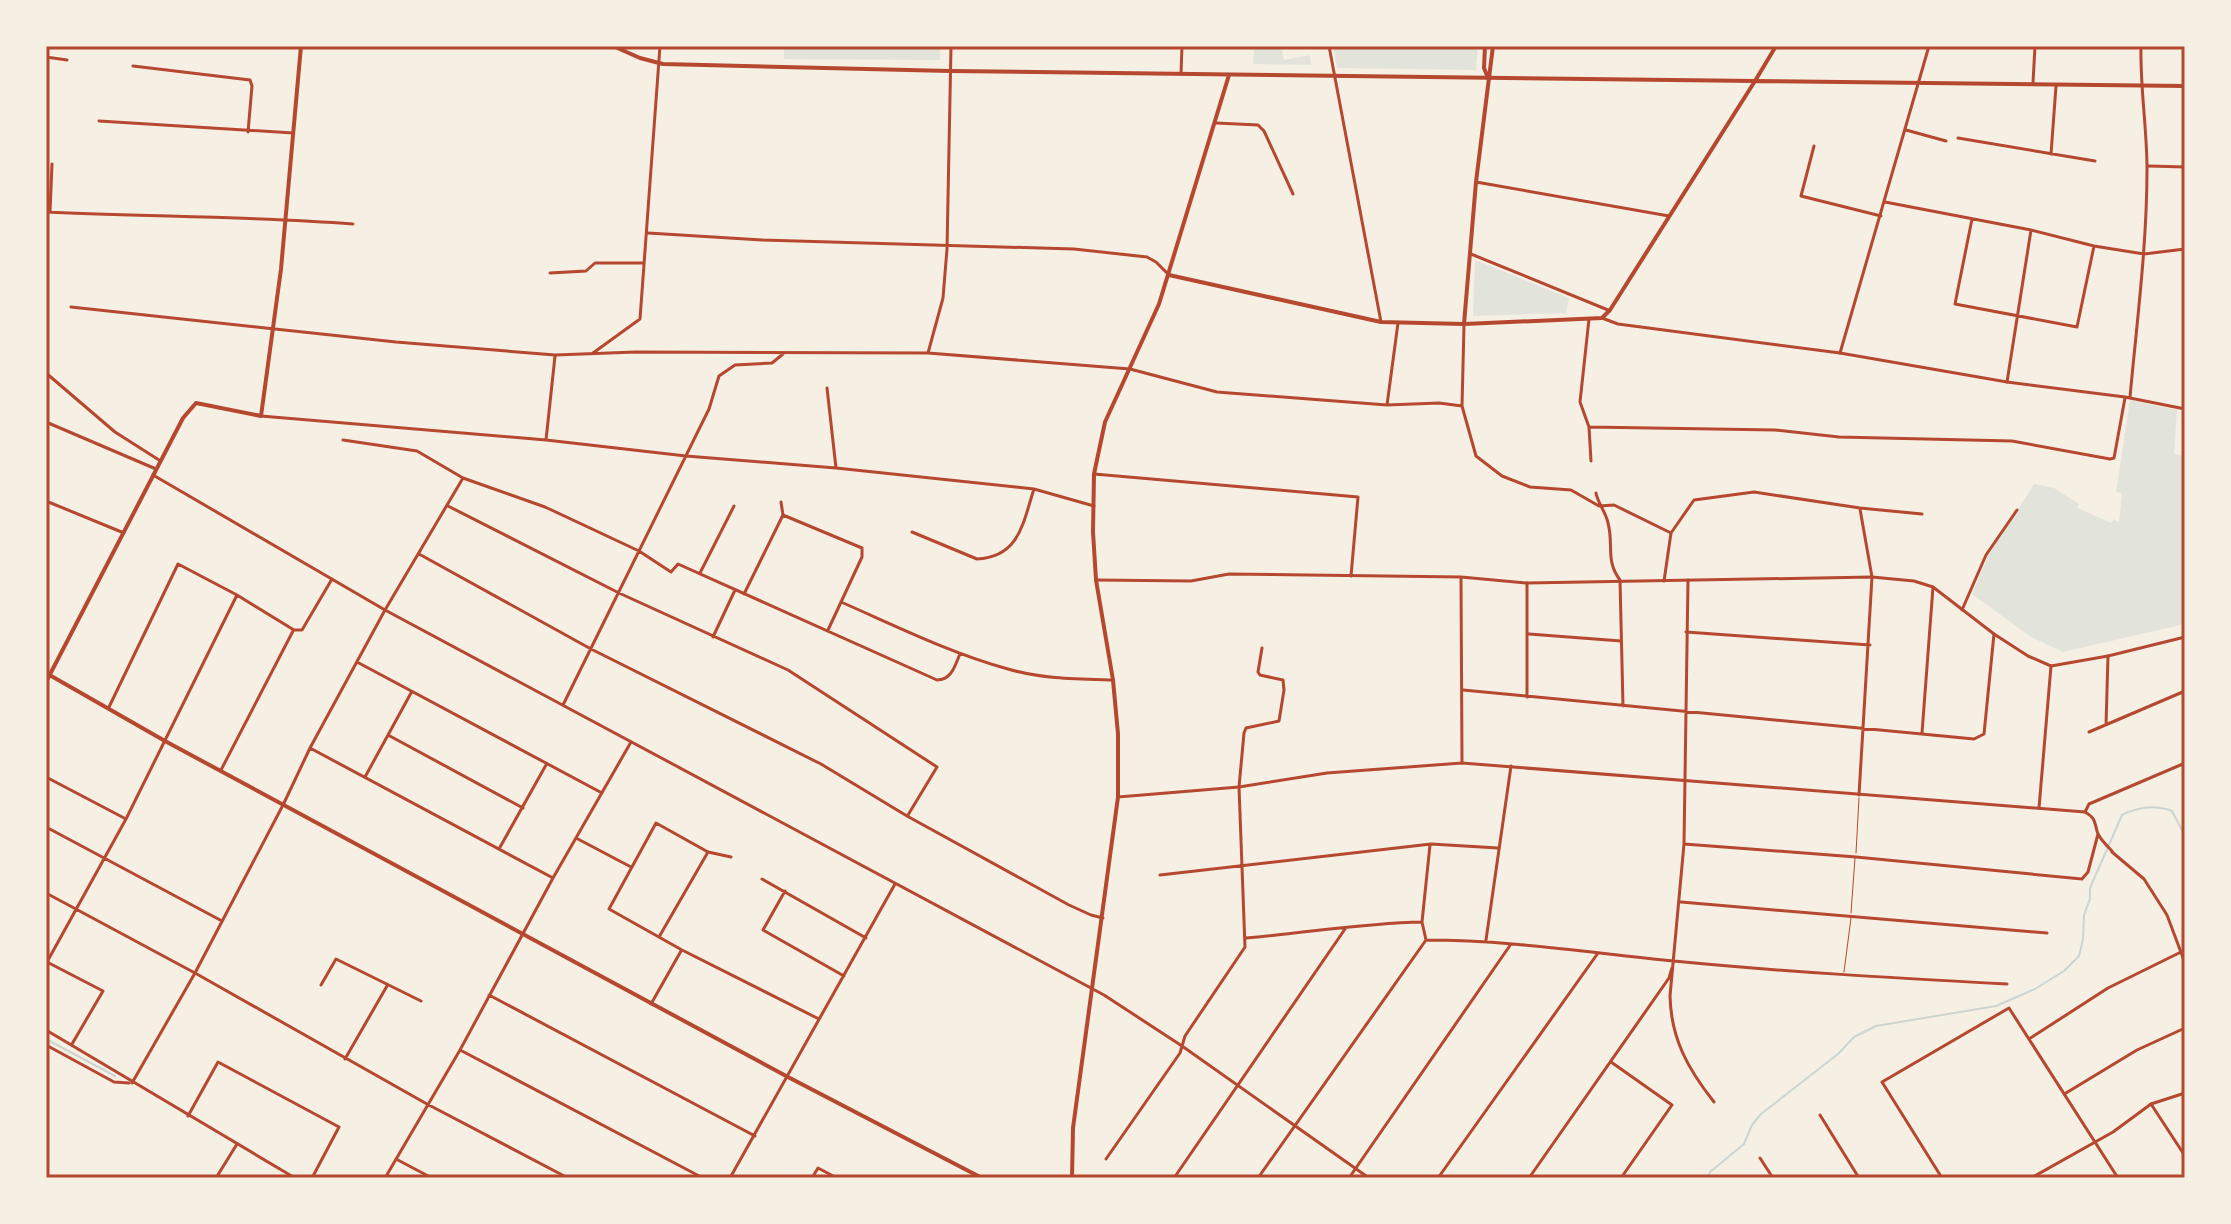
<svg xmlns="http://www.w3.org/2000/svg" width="2231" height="1224" font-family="Roboto,sans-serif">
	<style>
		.green { fill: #e2e4dc }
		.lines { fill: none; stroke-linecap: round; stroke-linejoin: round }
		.stream { stroke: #c9d6d2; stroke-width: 2 }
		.service { stroke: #b5482f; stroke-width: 1 }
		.minor { stroke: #b5482f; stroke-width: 3 }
		.tertiary { stroke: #b5482f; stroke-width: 3 }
		.secondary { stroke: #b5482f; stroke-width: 4 }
		.primary { stroke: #b5482f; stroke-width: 4 }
		.neatline { fill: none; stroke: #b5482f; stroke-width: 3 }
	</style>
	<rect width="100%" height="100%" fill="#f6efe4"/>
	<path class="green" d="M 784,46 L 940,46 L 940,60 L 784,59 Z
		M 1254,46 L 1281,46 L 1284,60 L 1310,55 L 1311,65 L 1253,64 Z
		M 1333,46 L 1478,46 L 1476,70 L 1337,68 Z
		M 1475,260 L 1569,298 L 1566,313 L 1473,316 Z
		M 2130,400 L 2177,410 L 2174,454 L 2183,456 L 2185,460 L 2185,624 L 2063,652 L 2031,637 L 1972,594 L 1988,556 L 2034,484 L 2054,488 L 2079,504 L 2078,508 L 2111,523 L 2114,519 L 2119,522 L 2122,493 L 2116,492 Z"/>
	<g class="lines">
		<path class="stream" d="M 46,1039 L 115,1076
			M 1707,1178 L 1710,1172 L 1744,1144 L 1752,1125 L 1761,1114 L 1838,1054 L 1854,1037 L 1876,1026 L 1996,1006 L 2035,989 L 2064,971 L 2079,956 L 2083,939 L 2084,915 L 2090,899 L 2090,888 L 2122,815 C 2138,807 2156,805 2172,811 L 2185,836"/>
		<path class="service" d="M 1856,853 L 1859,798
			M 1851,913 L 1855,858
			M 1844,972 L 1851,918"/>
		<path class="minor" d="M 1329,46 L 1381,322
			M 46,57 L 67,60
			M 133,66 L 250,80 L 252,86 L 248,132
			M 1181,74 L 1182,46
			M 2033,83 L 2035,46
			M 99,121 L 293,133
			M 1216,123 L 1258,125 L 1264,131 L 1293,194
			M 1906,130 L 1946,141
			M 1958,138 L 2095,161
			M 1814,146 L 1801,196 L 1881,216
			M 2051,154 L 2056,86
			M 2149,166 L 2185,167
			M 1476,182 L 1669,216
			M 1885,202 L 2031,230 L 2094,246 L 2144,254 L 2185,249
			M 46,212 C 148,217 251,216 353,224
			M 50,212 L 52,164
			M 1972,219 L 1955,304 L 2077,327 L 2094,246
			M 648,233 L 762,240 L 1074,249 L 1147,257 L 1156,262 L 1169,275
			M 1471,254 L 1608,310
			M 550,273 L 586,271 L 595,263 L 644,263
			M 71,307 L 396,342 L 555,355 L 636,352 L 928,353 L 1130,369 L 1217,392 L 1387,405 L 1439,403 L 1462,406
			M 1589,319 L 1580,402 L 1589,427 L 1591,461
			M 1464,325 L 1462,406 L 1476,456 L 1502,476 L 1530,487 L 1571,490 L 1599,506 L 1614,505 L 1671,533
			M 593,353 L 640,319 L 660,46
			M 928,353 L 943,298 L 947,249 L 951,46
			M 1840,353 L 1929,46
			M 46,373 L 115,432 L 159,460
			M 2007,382 L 2031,230
			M 827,388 L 836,468
			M 2130,397 C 2137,321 2147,245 2147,169 C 2147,128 2140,88 2141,46
			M 1387,405 L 1398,323
			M 261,416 L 546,440 L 686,456 L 836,468 L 1034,489 L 1094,506
			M 46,422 L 156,469
			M 1589,427 L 1775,430 L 1839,437 L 2012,441 L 2110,459 L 2114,458 L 2125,398
			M 343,440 L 417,451 L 463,478 L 545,507 L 639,551 L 671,572 L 678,564 L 937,680 C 952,680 955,665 960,654
			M 546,440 L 555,356
			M 1094,474 L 1358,497 L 1351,576
			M 1596,493 C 1598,504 1606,512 1608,523 C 1614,545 1605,560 1620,580 L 1623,706
			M 46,501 L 124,533
			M 781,502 L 783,515 L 862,548 L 862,557 L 828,630
			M 448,506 L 619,593 L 788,670 L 937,767 L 908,815
			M 912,532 L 977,559 C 1020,557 1023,522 1034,489
			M 419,554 L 591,649 L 821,764 L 907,816 L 1069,905 L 1091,915 L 1103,918
			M 700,573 L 734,506
			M 1688,580 L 1684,844 L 1670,996 C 1671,1039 1688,1069 1714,1102
			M 1664,581 L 1671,533 L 1694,500 L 1754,492 L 1860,508 L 1922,514
			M 1527,583 L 1527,697
			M 744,594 L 783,515
			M 841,602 C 896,626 950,653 1008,669 C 1042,679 1078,679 1113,680
			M 1962,610 L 1986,555 L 2017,510
			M 294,630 L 302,630 L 332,579
			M 1686,632 L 1870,645
			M 1529,634 L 1621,641
			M 713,637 L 735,590
			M 357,662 L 602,793
			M 1463,690 L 1974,739 L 1984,734 L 1994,634
			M 563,705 L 709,409 L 719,376 L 735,365 L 772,363 L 783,354
			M 109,707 L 178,564 L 237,595 L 294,630
			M 2106,725 L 2108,656
			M 2089,732 L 2185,691
			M 1922,733 L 1933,587
			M 388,735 L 523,808
			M 310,748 L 553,878
			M 221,770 L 293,631
			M 46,777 L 126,819
			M 365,777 L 411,693
			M 1859,795 L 1872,577 L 1860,509
			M 284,803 L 310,748 L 385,610 L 463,478
			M 2039,808 L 2051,666
			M 46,827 L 222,921
			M 576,838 L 631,867
			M 1684,844 L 1856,857 L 2082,879 L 2088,872 L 2098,834
			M 499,849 L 546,765
			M 2112,851 C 2108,847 2101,840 2098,834 C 2094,823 2097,819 2085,812 L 2089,804 L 2185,763
			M 731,857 L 708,852 L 656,823 L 609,909 L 682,950 L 819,1019
			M 1160,875 L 1431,844 L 1498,848
			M 762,879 L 866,938
			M 785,891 L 763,930 L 844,976
			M 46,893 L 195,973 L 427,1104 L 568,1178
			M 1681,902 L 2047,933
			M 659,937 L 708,852
			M 1246,938 C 1305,933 1363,923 1422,922
			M 1426,940 C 1510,940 1591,953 1674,961 C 1785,972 1896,978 2007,984
			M 1426,940 L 1422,922 L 1430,845
			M 1486,940 L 1511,766
			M 47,962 L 126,819 L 237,595
			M 47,962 L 103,991 L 72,1044
			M 321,985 L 336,959 L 421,1001
			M 489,995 L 755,1136
			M 651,1004 L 681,951
			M 2029,1039 L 2108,988 L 2181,952
			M 462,1051 L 703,1178
			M 345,1059 L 387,986
			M 1611,1062 L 1672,1105 L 1621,1178
			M 2066,1093 L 2137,1050 L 2185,1028
			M 2151,1104 L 2185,1156
			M 1820,1115 L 1859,1178
			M 188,1116 L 218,1062 L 339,1127 L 312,1178
			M 1760,1158 L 1773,1178
			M 396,1159 L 432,1178
			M 1106,1159 L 1180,1053 L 1185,1036 L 1245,947 L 1239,787 L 1244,733 L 1246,728 L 1279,721 L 1284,690 L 1283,680 L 1260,675 L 1258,672 L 1262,648
			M 216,1178 L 237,1144
			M 385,1178 L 460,1050 L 553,878 L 631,742
			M 730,1178 L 895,884
			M 812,1178 L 818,1168 L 837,1178
			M 1174,1178 L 1345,929
			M 1258,1178 L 1426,940
			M 1349,1178 L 1511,944
			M 1438,1178 L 1598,953
			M 1529,1178 L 1669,978 L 1672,968
			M 1942,1178 L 1882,1082 L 2009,1008 L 2118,1178"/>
		<path class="tertiary" d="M 1602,318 L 1618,324 L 1840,353 L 2007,382 L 2125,397 L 2185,409
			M 153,475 L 385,610 L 1104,995 L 1182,1046 L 1369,1178
			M 1461,578 L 1462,763
			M 1096,580 L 1191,581 L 1229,574 L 1461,577 L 1527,583 L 1872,577 L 1914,581 L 1933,587 L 1994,634 L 2028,656 L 2051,666 L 2108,656 L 2185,637
			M 1118,797 L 1239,787 L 1327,773 L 1462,763 L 2085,812
			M 2112,852 L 2144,879 L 2167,915 L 2185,963
			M 46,1030 L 295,1178
			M 46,1045 L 114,1082 L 129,1083
			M 132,1083 L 195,973 L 283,805
			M 2031,1178 L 2113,1132 L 2151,1104 L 2185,1093"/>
		<path class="secondary" d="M 1485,46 L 1484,68 L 1488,78
			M 1169,275 L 1381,322 L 1464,324 L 1602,318 L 1610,310 L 1755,81 L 2185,86
			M 1464,324 L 1476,182 L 1493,46
			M 46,673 L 165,741 L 788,1077 L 982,1178
			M 46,682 L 183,418 L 196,403 L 261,416 L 281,269 L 301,46"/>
		<path class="primary" d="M 613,46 L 640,58 L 663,64 L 950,71 L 1755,81 L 1776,46
			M 1072,1178 L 1073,1128 L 1118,797 L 1118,734 L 1113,680 L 1096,580 L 1093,532 L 1094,474 L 1105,422 L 1159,304 L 1229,75"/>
	</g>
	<rect width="2231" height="1224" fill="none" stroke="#f6efe4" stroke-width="96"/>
	<rect x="48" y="48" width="2135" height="1128" class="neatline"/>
</svg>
